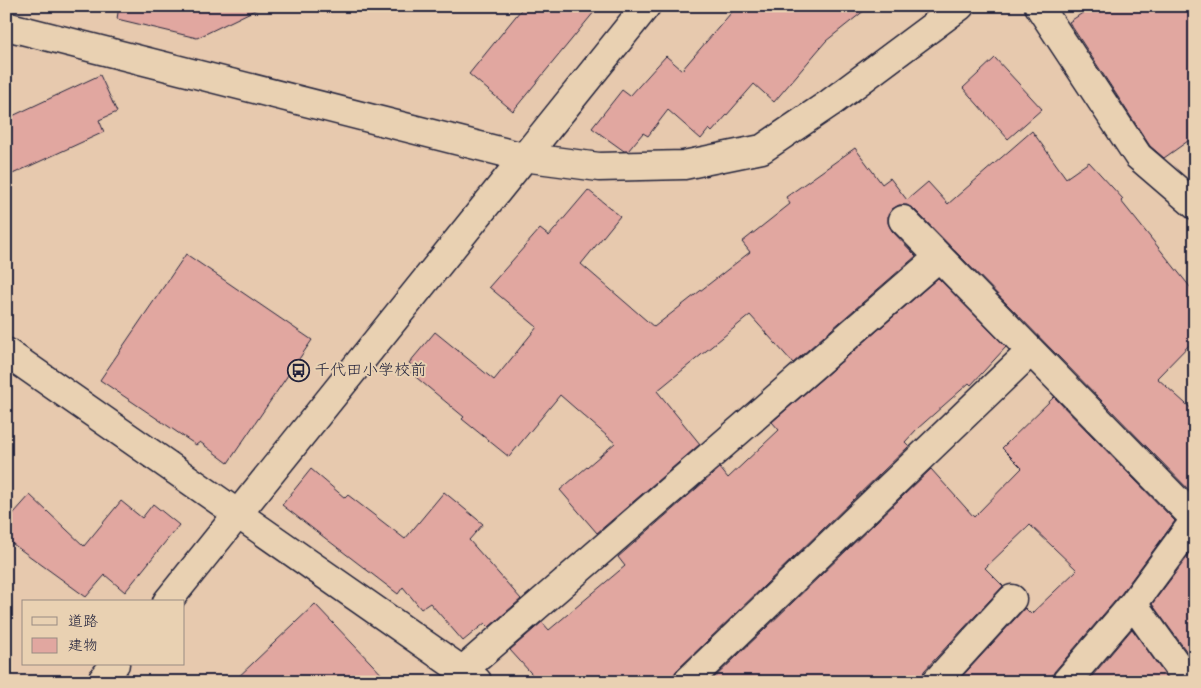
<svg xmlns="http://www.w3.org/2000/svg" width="1201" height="688" font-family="'Architects Daughter','Klee One',sans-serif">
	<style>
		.building { fill: #e1a7a0; stroke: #22223b }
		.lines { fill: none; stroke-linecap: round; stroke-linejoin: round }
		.minor-casing { stroke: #22223b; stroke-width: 31 }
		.minor { stroke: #e9d1b2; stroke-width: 28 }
		.labels { text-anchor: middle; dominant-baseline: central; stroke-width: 4; stroke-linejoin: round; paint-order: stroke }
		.poi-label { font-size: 16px; fill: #22223b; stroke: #e9d1b2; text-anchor: start }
	</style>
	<rect width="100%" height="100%" fill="#e7c9ae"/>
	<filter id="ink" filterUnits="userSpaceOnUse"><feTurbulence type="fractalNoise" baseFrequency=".02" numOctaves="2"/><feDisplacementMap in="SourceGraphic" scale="10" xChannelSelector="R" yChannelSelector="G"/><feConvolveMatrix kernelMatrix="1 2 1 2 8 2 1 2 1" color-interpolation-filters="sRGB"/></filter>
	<g filter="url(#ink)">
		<path class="building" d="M 119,6 L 263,6 L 197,38 L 117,19 Z
			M 524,6 L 599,6 L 513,111 L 469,74 Z
			M 737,6 L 870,6 L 826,41 L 774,102 L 754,84 L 712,132 L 709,129 L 701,139 L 668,110 L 648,136 L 643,133 L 628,151 L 624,151 L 592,128 L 622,90 L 630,96 L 666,56 L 682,70 Z
			M 1093,6 L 1195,6 L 1195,136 L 1164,158 L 1150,146 L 1069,22 Z
			M 995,58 L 1042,109 L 1008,139 L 963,88 Z
			M 100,75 L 117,112 L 99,120 L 104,132 L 6,177 L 6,119 Z
			M 1032,131 L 1066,178 L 1089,162 L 1123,199 L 1121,201 L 1195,293 L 1195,339 L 1157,378 L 1195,412 L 1195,496 L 914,209 L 907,205 L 899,205 L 892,209 L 888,215 L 888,223 L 892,231 L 916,256 L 793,363 L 750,315 L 657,391 L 700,444 L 597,533 L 560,490 L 615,443 L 560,395 L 509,457 L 462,419 L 464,417 L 411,373 L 415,368 L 409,363 L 435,332 L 494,380 L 537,327 L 489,287 L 540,229 L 549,236 L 588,190 L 620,216 L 581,264 L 654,327 L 750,252 L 742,242 L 790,204 L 786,197 L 855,148 L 882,184 L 890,178 L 907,200 L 928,182 L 948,204 Z
			M 186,254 L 312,340 L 228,463 L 200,442 L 196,445 L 100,380 Z
			M 938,278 L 1006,347 L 971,385 L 969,383 L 917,429 L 905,442 L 909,446 L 676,671 L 672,682 L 539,682 L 510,650 L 542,622 L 549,630 L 625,566 L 618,557 L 720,468 L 728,478 L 779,430 L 772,422 Z
			M 1054,397 L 1175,521 L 1121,594 L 1054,672 L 1051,682 L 957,682 L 1025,608 L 1031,614 L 1077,570 L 1030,525 L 985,568 L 1003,586 L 924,671 L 921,682 L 710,682 L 931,469 L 974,517 L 1022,468 L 1002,448 Z
			M 311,469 L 345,498 L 348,495 L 405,539 L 444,492 L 483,524 L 469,540 L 521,599 L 489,627 L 485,623 L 463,641 L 430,603 L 421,609 L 403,587 L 398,594 L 282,505 Z
			M 30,495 L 84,546 L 121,501 L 142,518 L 153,504 L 179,525 L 125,592 L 105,575 L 86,597 L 6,539 L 6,522 Z
			M 1195,547 L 1195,663 L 1152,604 Z
			M 315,604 L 389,682 L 233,682 Z
			M 1132,629 L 1170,682 L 1087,682 Z"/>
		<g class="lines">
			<defs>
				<path id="minor" d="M 1039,6 L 1138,156 L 1195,205
					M 6,26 L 523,157 L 599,167 L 684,165 L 762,149 L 830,103 L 960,6
					M 903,220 L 1195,519
					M 6,352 L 477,681
					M 167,602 L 646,6
					M 1133,604 L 1189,682
					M 462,671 L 939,257
					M 101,682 L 115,664
					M 687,682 L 1031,351
					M 936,682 L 1012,599
					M 1066,682 L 1133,604 L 1195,520"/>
			</defs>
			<use href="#minor" class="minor-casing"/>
			<use href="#minor" class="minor"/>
		</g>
	</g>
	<defs>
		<symbol id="bus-ring" viewBox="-11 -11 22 22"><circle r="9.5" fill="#e9d1b2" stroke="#22223b" stroke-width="1.5"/><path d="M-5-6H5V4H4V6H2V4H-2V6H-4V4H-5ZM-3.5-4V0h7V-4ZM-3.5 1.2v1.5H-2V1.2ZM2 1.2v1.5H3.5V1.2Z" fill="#22223b"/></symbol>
	</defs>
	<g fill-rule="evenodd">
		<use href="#bus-ring" x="286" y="358" width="25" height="25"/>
	</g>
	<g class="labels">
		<g class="poi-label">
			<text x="314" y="370">千代田小学校前</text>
		</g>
	</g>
	<rect width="1201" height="688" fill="none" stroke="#e9d1b2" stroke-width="25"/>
	<rect x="12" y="12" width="1176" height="663" fill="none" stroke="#22223b" stroke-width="2" filter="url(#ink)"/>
	<rect x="22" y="600" width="162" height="65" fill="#e9d1b2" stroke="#998b82"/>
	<rect x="32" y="617" width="25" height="8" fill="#e9d1b2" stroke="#998b82"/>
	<text x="68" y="626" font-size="15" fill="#22223b">道路</text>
	<rect x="32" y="638" width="25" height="15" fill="#e1a7a0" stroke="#998b82"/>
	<text x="68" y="650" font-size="15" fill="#22223b">建物</text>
</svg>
